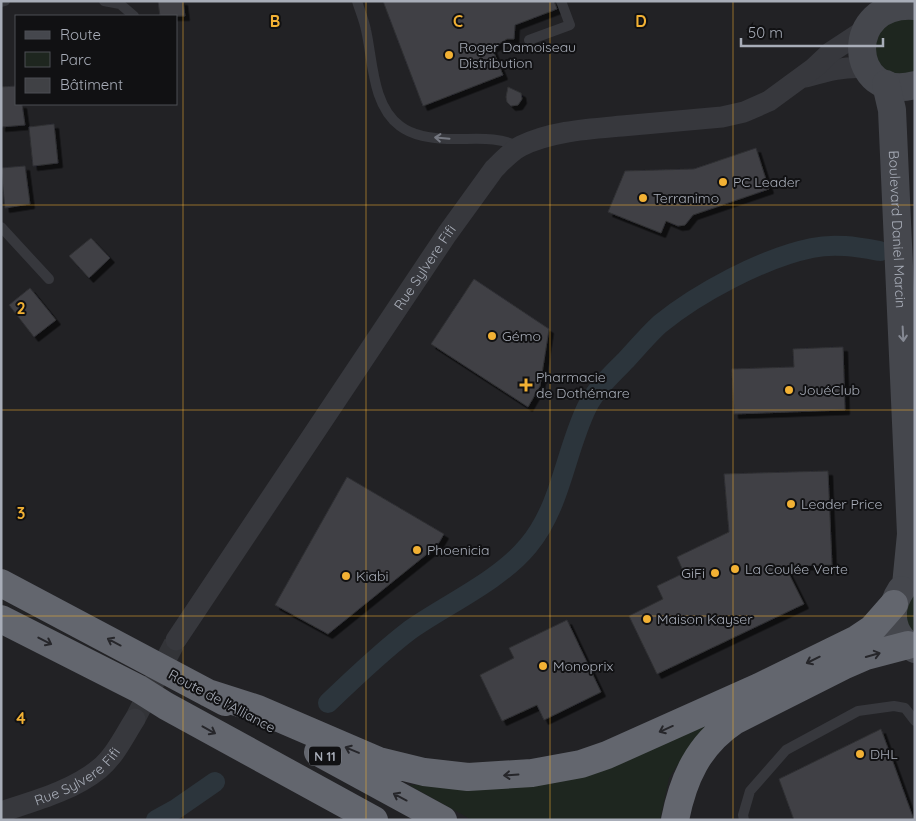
<svg xmlns="http://www.w3.org/2000/svg" width="916" height="821" font-family="Quicksand,sans-serif">
	<style>
		.built { fill: #222225; fill-rule: evenodd }
		.green { fill: #1e261f }
		.lines { fill: none; stroke-linecap: round; stroke-linejoin: round }
		.canal { stroke: #2c353c; stroke-width: 20 }
		.building { fill: #404145; stroke: #303034; filter: url(#shadow) }
		.street-tunnel { stroke: #333438; stroke-width: 21; stroke-dasharray: 21 11; stroke-linecap: butt }
		.lane { stroke: #37383d; stroke-width: 10 }
		.street { stroke: #37383d; stroke-width: 21 }
		.secondary { stroke: #45474d; stroke-width: 28 }
		.highway { stroke: #63666e; stroke-width: 28 }
		.oneway { stroke: #757881 }
		.oneway2 { stroke: #858993 }
		.oneway3 { stroke: #26262a }
		.grid { fill: none; stroke: #f2b134; stroke-width: 1; stroke-opacity: 0.55 }
		.poi-dot { fill: #f2b134; stroke: #111113; stroke-width: 2 }
		.labels { text-anchor: middle; dominant-baseline: central; stroke-width: 4; stroke-linejoin: round; paint-order: stroke }
		.shield { fill: #111113; stroke: #7b7e86; stroke-width: 1 }
		.shield-label { font-size: 12px; font-weight: bold; fill: #a8adb8 }
		.poi-label { font-size: 14px; fill: #a8adb8; stroke: #111113; text-anchor: start }
		.street-label { font-size: 14px; fill: #a8adb8; stroke: #111113 }
		.grid-label { font-size: 16px; text-anchor: middle; font-weight: bold; fill: #f2b134; stroke: #111113; stroke-width: 4; stroke-linejoin: round; paint-order: stroke }
	</style>
	<defs>
		<filter id="shadow"><feDropShadow dx="4.5" dy="4.5" stdDeviation="0" flood-color="#0009"/></filter>
	</defs>
	<rect width="100%" height="100%" fill="#161618"/>
	<path class="built" d="M 1,1 L 915,1 L 915,820 L 1,820 ZM 16,16 L 176,16 L 176,104 L 16,104 Z"/>
	<path class="green" d="M 915,18 L 915,74 L 903,77 L 877,66 L 871,38 L 882,21 Z
		M 915,594 L 915,634 C 901,618 902,611 915,594 Z
		M 718,719 L 693,741 L 669,778 L 660,820 L 472,820 L 409,785 L 493,784 Z"/>
	<g class="lines">
		<path class="canal" d="M 328,703 C 354,678 381,652 410,630 C 447,604 499,581 528,546 C 561,507 565,452 587,407 C 596,389 612,374 626,360 C 637,348 648,335 660,324 C 698,293 763,258 812,248 C 835,243 857,247 880,251
			M 156,820 L 176,809 L 215,782"/>
	</g>
	<path class="building" d="M 158,1 L 183,1 L 185,16 L 160,16 Z
		M 383,1 L 554,1 L 557,9 L 515,25 L 514,39 L 507,39 L 492,48 L 503,75 L 423,106 Z
		M 16,86 L 16,104 L 22,104 L 25,125 L 1,127 L 1,87 Z
		M 508,87 L 521,93 L 522,99 L 518,105 L 511,106 L 507,102 L 506,97 Z
		M 54,124 L 58,163 L 33,166 L 29,127 Z
		M 756,148 L 769,189 L 693,215 L 685,225 L 678,226 L 666,221 L 661,233 L 608,212 L 625,171 L 694,169 Z
		M 25,166 L 30,204 L 5,208 L 1,168 Z
		M 91,238 L 110,258 L 89,278 L 69,256 Z
		M 474,279 L 549,329 L 540,386 L 528,407 L 431,344 Z
		M 30,288 L 56,320 L 34,337 L 9,305 Z
		M 843,347 L 845,410 L 734,414 L 732,369 L 794,367 L 793,349 Z
		M 828,471 L 832,565 L 785,566 L 804,604 L 657,674 L 629,616 L 663,599 L 657,586 L 684,573 L 677,557 L 729,532 L 724,474 Z
		M 347,477 L 444,534 L 437,546 L 328,634 L 275,605 Z
		M 567,620 L 601,692 L 544,720 L 537,705 L 502,721 L 480,675 L 514,658 L 509,648 Z
		M 881,729 L 914,820 L 794,820 L 779,779 Z"/>
	<g class="lines">
		<path class="street-tunnel" d="M 135,719 L 176,640"/>
		<path class="lane" d="M 104,1 L 120,4 L 134,16
			M 357,1 C 360,11 364,20 366,30 C 373,61 372,105 400,126 C 413,136 431,138 447,139 C 471,140 497,135 519,147
			M 1,2 L 5,1
			M 529,40 L 570,25 L 561,1
			M 1,227 L 49,279
			M 744,820 L 743,815 L 750,791 L 786,750 L 858,711 L 894,706 L 905,708 L 915,721"/>
		<g class="street">
			<path d="M 806,77 C 827,71 845,66 867,68"/>
			<path id="s1" d="M 176,640 L 447,234 L 494,169 C 502,161 511,151 521,146 C 551,131 589,129 622,126 C 656,123 689,120 722,117 L 744,112 L 769,101 L 814,68 L 831,52 L 863,31"/>
			<path id="s2" d="M 1,812 C 34,801 72,791 99,769 C 115,756 124,736 135,719"/>
		</g>
		<g class="secondary">
			<path d="M 915,6 C 842,0 847,103 915,85"/>
			<path id="s3" d="M 886,84 L 892,110 L 911,534 L 906,585"/>
			<path d="M 901,590 C 887,611 891,637 915,649"/>
		</g>
		<path class="highway" d="M 1,583 L 225,702
			M 1,619 L 139,689 L 166,706 L 374,820
			M 208,693 L 258,709 L 379,761 L 424,772 L 468,777 L 532,773 L 581,764 L 607,755 L 759,687 L 857,639 L 872,629 L 894,604
			M 318,752 L 443,820
			M 675,820 C 683,779 698,745 734,721 L 843,666 L 866,656 L 908,645"/>
	</g>
	<defs><path id="oneway-shaft" d="M-6 0H5M1.5-3L5.5 0L1.5 3" fill="none" stroke-width="1.6" stroke-linecap="round" stroke-linejoin="round" transform="scale(1.25)"/></defs>
	<use class="oneway" href="#oneway-shaft" transform="translate(442 138) rotate(-175)"/>
	<use class="oneway2" href="#oneway-shaft" transform="translate(903 334) rotate(87)"/>
	<g class="oneway3">
		<use href="#oneway-shaft" transform="translate(45 641) rotate(27)"/>
		<use href="#oneway-shaft" transform="translate(114 642) rotate(-152)"/>
		<use href="#oneway-shaft" transform="translate(873 655) rotate(-16)"/>
		<use href="#oneway-shaft" transform="translate(813 660) rotate(154)"/>
		<use href="#oneway-shaft" transform="translate(666 729) rotate(156)"/>
		<use href="#oneway-shaft" transform="translate(209 730) rotate(29)"/>
		<use href="#oneway-shaft" transform="translate(352 750) rotate(-157)"/>
		<use href="#oneway-shaft" transform="translate(511 775) rotate(176)"/>
		<use href="#oneway-shaft" transform="translate(400 797) rotate(-152)"/>
	</g>
	<path class="grid" d="M 183,1 L 183,820M 366,1 L 366,820M 550,1 L 550,820M 733,1 L 733,820M 1,205 L 915,205M 1,410 L 915,410M 1,616 L 915,616"/>
	<g class="poi-dot">
		<circle cx="449" cy="55" r="5"/>
		<circle cx="723" cy="182" r="5"/>
		<circle cx="643" cy="198" r="5"/>
		<circle cx="492" cy="336" r="5"/>
		<path d="M523.5 377.5h5v5h5v5h-5v5h-5v-5h-5v-5h5z"/>
		<circle cx="789" cy="390" r="5"/>
		<circle cx="791" cy="504" r="5"/>
		<circle cx="417" cy="550" r="5"/>
		<circle cx="735" cy="569" r="5"/>
		<circle cx="715" cy="573" r="5"/>
		<circle cx="346" cy="576" r="5"/>
		<circle cx="647" cy="619" r="5"/>
		<circle cx="543" cy="666" r="5"/>
		<circle cx="860" cy="754" r="5"/>
	</g>
	<g class="labels">
		<rect class="shield" x="309" y="746.5" width="32" height="19" rx="4"/>
		<g class="shield-label">
			<text x="325" y="756">N 11</text>
		</g>
		<g class="poi-label">
			<text x="459" y="47">Roger Damoiseau<tspan x="459" dy="16">Distribution</tspan></text>
			<text x="733" y="182">PC Leader</text>
			<text x="653" y="198">Terranimo</text>
			<text x="502" y="336">Gémo</text>
			<text x="536" y="377">Pharmacie<tspan x="536" dy="16">de Dothémare</tspan></text>
			<text x="799" y="390">JouéClub</text>
			<text x="801" y="504">Leader Price</text>
			<text x="427" y="550">Phoenicia</text>
			<text x="745" y="569">La Coulée Verte</text>
			<text x="705" y="573" text-anchor="end">GiFi</text>
			<text x="356" y="576">Kiabi</text>
			<text x="657" y="619">Maison Kayser</text>
			<text x="553" y="666">Monoprix</text>
			<text x="870" y="754">DHL</text>
		</g>
		<g class="street-label">
			<text stroke="none"><textPath href="#s3" startOffset="146">Boulevard Daniel Marcin</textPath></text>
			<text stroke="none"><textPath href="#s1" startOffset="448">Rue Sylvere Fifi</textPath></text>
			<text transform="translate(222 701) rotate(28)">Route de l'Alliance</text>
			<text stroke="none"><textPath href="#s2" startOffset="85">Rue Sylvere Fifi</textPath></text>
		</g>
	</g>
	<g class="grid-label">
		<text x="275" y="27">B</text>
		<text x="458" y="27">C</text>
		<text x="641" y="27">D</text>
		<text x="21" y="314">2</text>
		<text x="21" y="519">3</text>
		<text x="21" y="724">4</text>
	</g>
	<rect width="916" height="821" fill="none" stroke="#a8adb8" stroke-width="5"/>
	<rect x="15" y="15" width="162" height="90" fill="#111113" stroke="#4d4f55"/>
	<rect x="25" y="31" width="25" height="8" fill="#45474d" stroke="#4d4f55"/>
	<text x="60" y="40" font-size="15" fill="#a8adb8">Route</text>
	<rect x="25" y="52" width="25" height="15" fill="#1e261f" stroke="#4d4f55"/>
	<text x="60" y="65" font-size="15" fill="#a8adb8">Parc</text>
	<rect x="25" y="78" width="25" height="15" fill="#404145" stroke="#4d4f55"/>
	<text x="60" y="90" font-size="15" fill="#a8adb8">Bâtiment</text>
	<path d="M741 38v8h142v-8" fill="none" stroke="#a8adb8" stroke-width="2.5"/>
	<text x="748" y="38" font-size="15" fill="#a8adb8" stroke="#111113" stroke-width="4" paint-order="stroke">50 m</text>
</svg>
